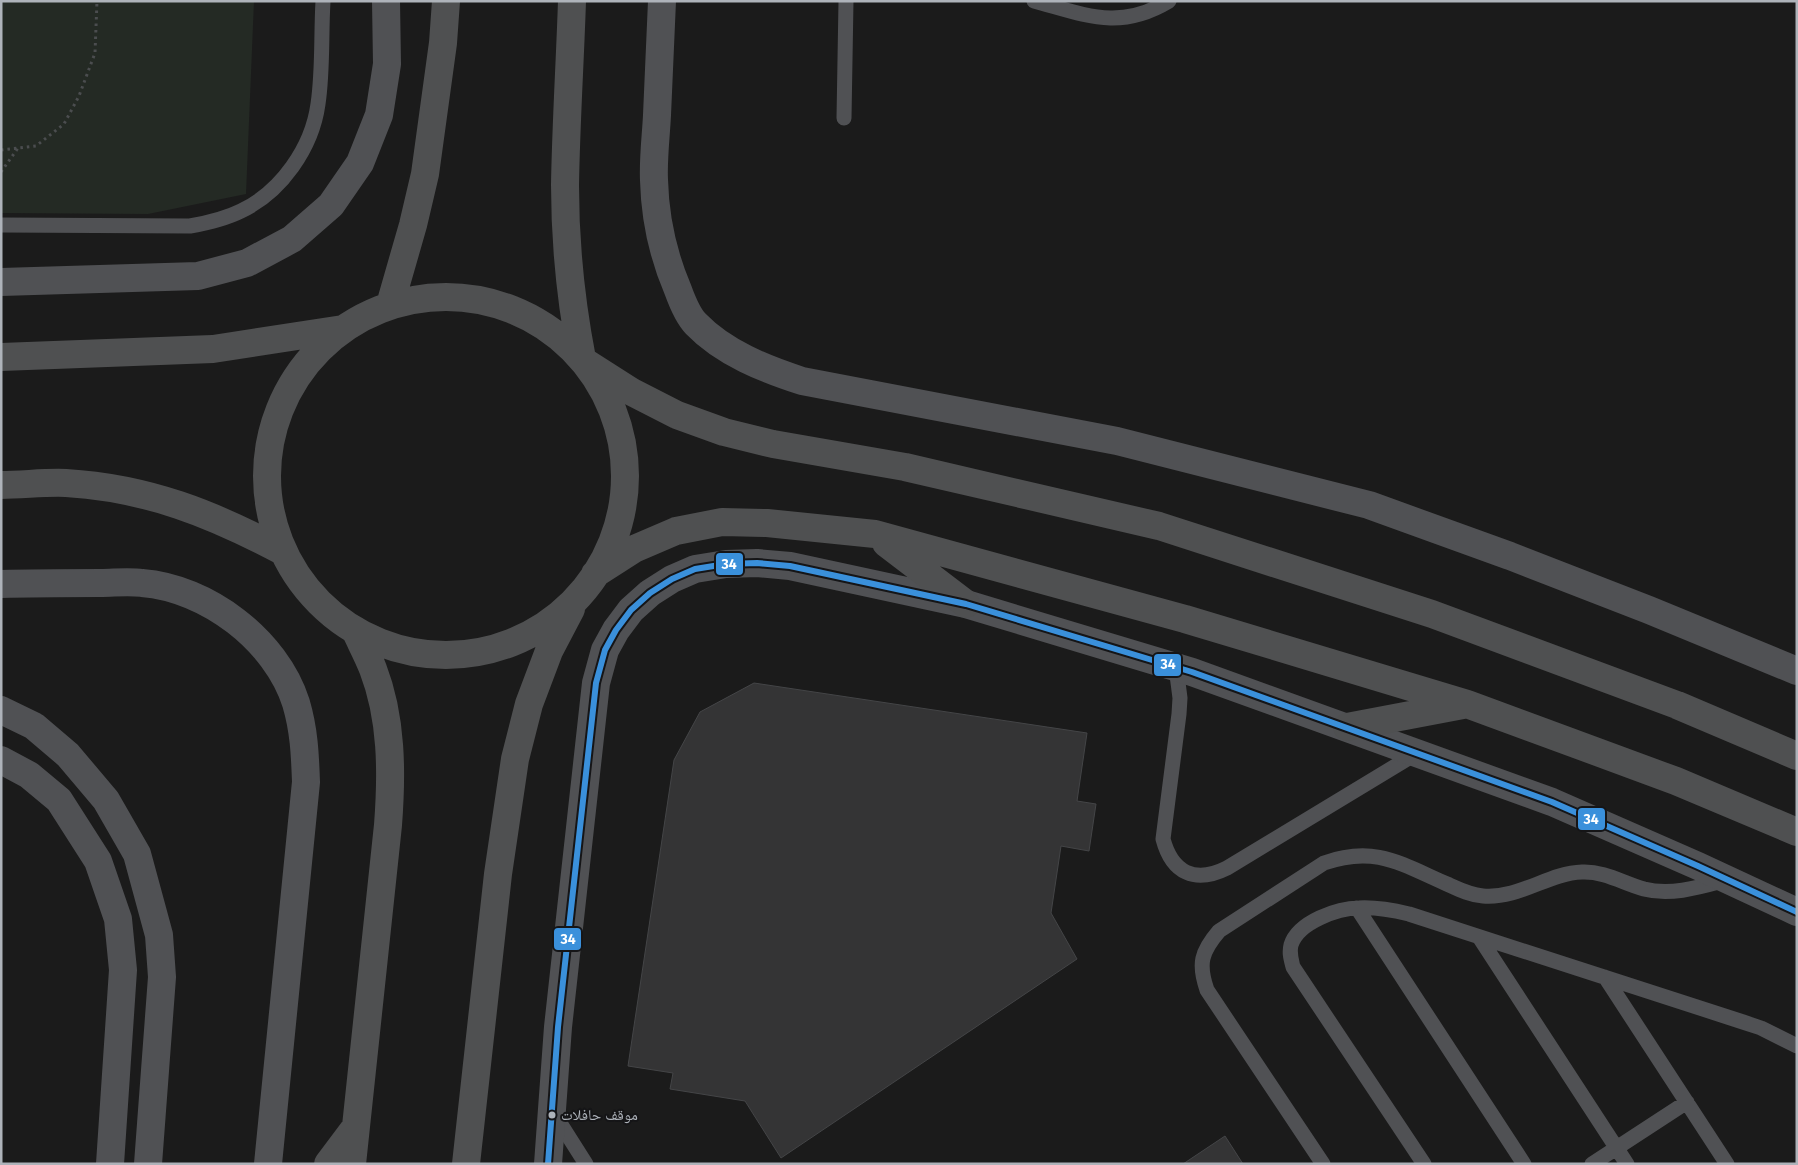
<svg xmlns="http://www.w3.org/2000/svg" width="1798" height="1165" font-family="'Fira Sans','Noto Naskh Arabic',sans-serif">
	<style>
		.green { fill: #242a24 }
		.building { fill: #343435; stroke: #444547 }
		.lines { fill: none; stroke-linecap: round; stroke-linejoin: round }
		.path { stroke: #4b4d4f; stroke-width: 3; stroke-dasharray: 2.5 4; stroke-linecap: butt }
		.lane { stroke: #505154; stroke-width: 15 }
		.street { stroke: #505154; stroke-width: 28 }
		.secondary { stroke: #4f5051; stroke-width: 28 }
		.bus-1-casing { stroke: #151517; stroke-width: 10 }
		.bus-1 { stroke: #3a90db; stroke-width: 6 }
		.bus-dot { fill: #aeb3ba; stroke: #151517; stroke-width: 2 }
		.labels { text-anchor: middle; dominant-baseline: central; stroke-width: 4; stroke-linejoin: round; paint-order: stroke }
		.bus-label { font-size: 15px; fill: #aeb3ba; stroke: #151517; text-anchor: start }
		.line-badge { stroke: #151517; stroke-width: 2 }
		.badge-label { font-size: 14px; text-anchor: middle; font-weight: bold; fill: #fff }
	</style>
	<rect width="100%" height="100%" fill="#1b1b1b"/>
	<path class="green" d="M 1,1 L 254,1 L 246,194 L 148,214 L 1,213 Z"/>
	<path class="building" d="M 754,683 L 1087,733 L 1077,801 L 1096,804 L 1089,851 L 1061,846 L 1051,913 L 1077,959 L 781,1158 L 745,1101 L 670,1089 L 673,1073 L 628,1066 L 674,760 L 700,712 Z
		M 1225,1136 L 1243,1164 L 1183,1164 Z"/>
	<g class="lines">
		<path class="path" d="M 1,150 L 36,146 L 64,124 L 79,96 L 95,53 L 97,1
			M 1,172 L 18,148"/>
		<path class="lane" d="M 1034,1 C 1086,15 1119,31 1169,1
			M 844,118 L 846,1
			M 1,225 L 190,226 C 207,223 225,219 241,211 C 281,192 312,148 318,104 C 323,71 321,35 323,1
			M 1176,667 L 1180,698 L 1179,714 L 1163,839 C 1172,873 1195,884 1227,868 L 1417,753
			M 1357,908 L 1524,1164
			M 1479,937 L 1627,1164
			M 1605,977 L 1727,1164
			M 553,1112 L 586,1164
			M 1323,1164 L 1207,990 C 1198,964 1201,952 1219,931 L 1324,863 C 1375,845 1401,864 1447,884 C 1458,889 1470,895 1483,896 C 1520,899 1548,873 1582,872 C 1604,871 1623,883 1644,889 C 1671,896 1700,887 1726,880
			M 1424,1164 L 1293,967 C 1291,959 1289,953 1291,945 C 1298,922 1338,908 1359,908 C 1376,907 1392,910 1409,914 L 1743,1022 L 1761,1028 L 1797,1046
			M 1592,1164 L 1687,1102"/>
		<path class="street" d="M 662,1 C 660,39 659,77 657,115 C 656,136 653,159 654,180 C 655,219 663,255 678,290 C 682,301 688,316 696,324 C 724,353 765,369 802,381 L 1117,441 L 1369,505 L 1510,556 L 1649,610 L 1797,671
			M 1,282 L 198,276 L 247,263 L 292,239 L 331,205 L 360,163 L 379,115 L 387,64 L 386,1
			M 1,584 C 34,583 67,583 100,583 C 114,583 128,581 142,583 C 207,588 276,640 296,703 C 304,730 305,754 306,782 L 268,1164
			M 1,710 L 34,726 L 68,755 L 106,800 L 137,854 L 159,935 L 162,977 L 148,1164
			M 1,760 L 29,775 L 59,800 L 98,861 L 118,919 L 123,970 L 110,1164
			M 548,1164 L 558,1027 L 596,683 L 605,650 L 616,630 L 631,610 L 650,593 L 672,579 L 695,569 L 726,564 L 757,563 L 790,566 L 966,604 L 1192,672 L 1552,802 L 1698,866 L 1797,912"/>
		<path class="secondary" d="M 572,1 C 570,62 566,124 565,185 C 565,243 571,302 582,359
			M267 476a179 179 0 1 1 358 0a179 179 0 1 1-358 0Z
			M 390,305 L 413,225 L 425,174 L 443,43 L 446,1
			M 1,357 L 213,349 L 343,329
			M 585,362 L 632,392 L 677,415 L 724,432 L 773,444 L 905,467 L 1159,526 L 1432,614 L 1677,705 L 1797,756
			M 1,485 C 23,485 45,482 66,483 C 148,488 213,514 284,552
			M 886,543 L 966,604
			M 595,574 L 634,549 L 676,531 L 722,522 L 767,523 L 875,534 L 1185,619 L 1467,704 L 1676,781 L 1797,832
			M 1347,727 L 1463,705
			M 328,1164 L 355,1128
			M 352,1164 L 388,825 C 392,773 392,718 373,669 C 368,656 361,643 355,630
			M 466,1164 L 498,874 L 515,759 L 529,704 L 549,651 L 571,609"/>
		<defs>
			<path id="bus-1" d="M 548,1164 L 558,1027 L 596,683 L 605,650 L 616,630 L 631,610 L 650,593 L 672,579 L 695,569 L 726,564 L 757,563 L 790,566 L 966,604 L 1192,672 L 1552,802 L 1698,866 L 1797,912"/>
		</defs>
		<use href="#bus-1" class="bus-1-casing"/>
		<use href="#bus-1" class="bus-1"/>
	</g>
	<circle class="bus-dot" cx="552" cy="1115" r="4.5"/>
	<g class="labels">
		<g class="bus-label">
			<text x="561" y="1115">موقف حافلات</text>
		</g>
	</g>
	<g class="line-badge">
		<rect x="715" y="552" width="29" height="24" rx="5" fill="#3a90db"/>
		<rect x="1153" y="653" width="29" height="24" rx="5" fill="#3a90db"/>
		<rect x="1577" y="807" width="29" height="24" rx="5" fill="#3a90db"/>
		<rect x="553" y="927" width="29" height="24" rx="5" fill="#3a90db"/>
	</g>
	<g class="badge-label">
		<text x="729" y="569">34</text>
		<text x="1168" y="669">34</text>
		<text x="1591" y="824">34</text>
		<text x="568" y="944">34</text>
	</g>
	<rect width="1798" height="1165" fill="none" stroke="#aeb3ba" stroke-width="5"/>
</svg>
